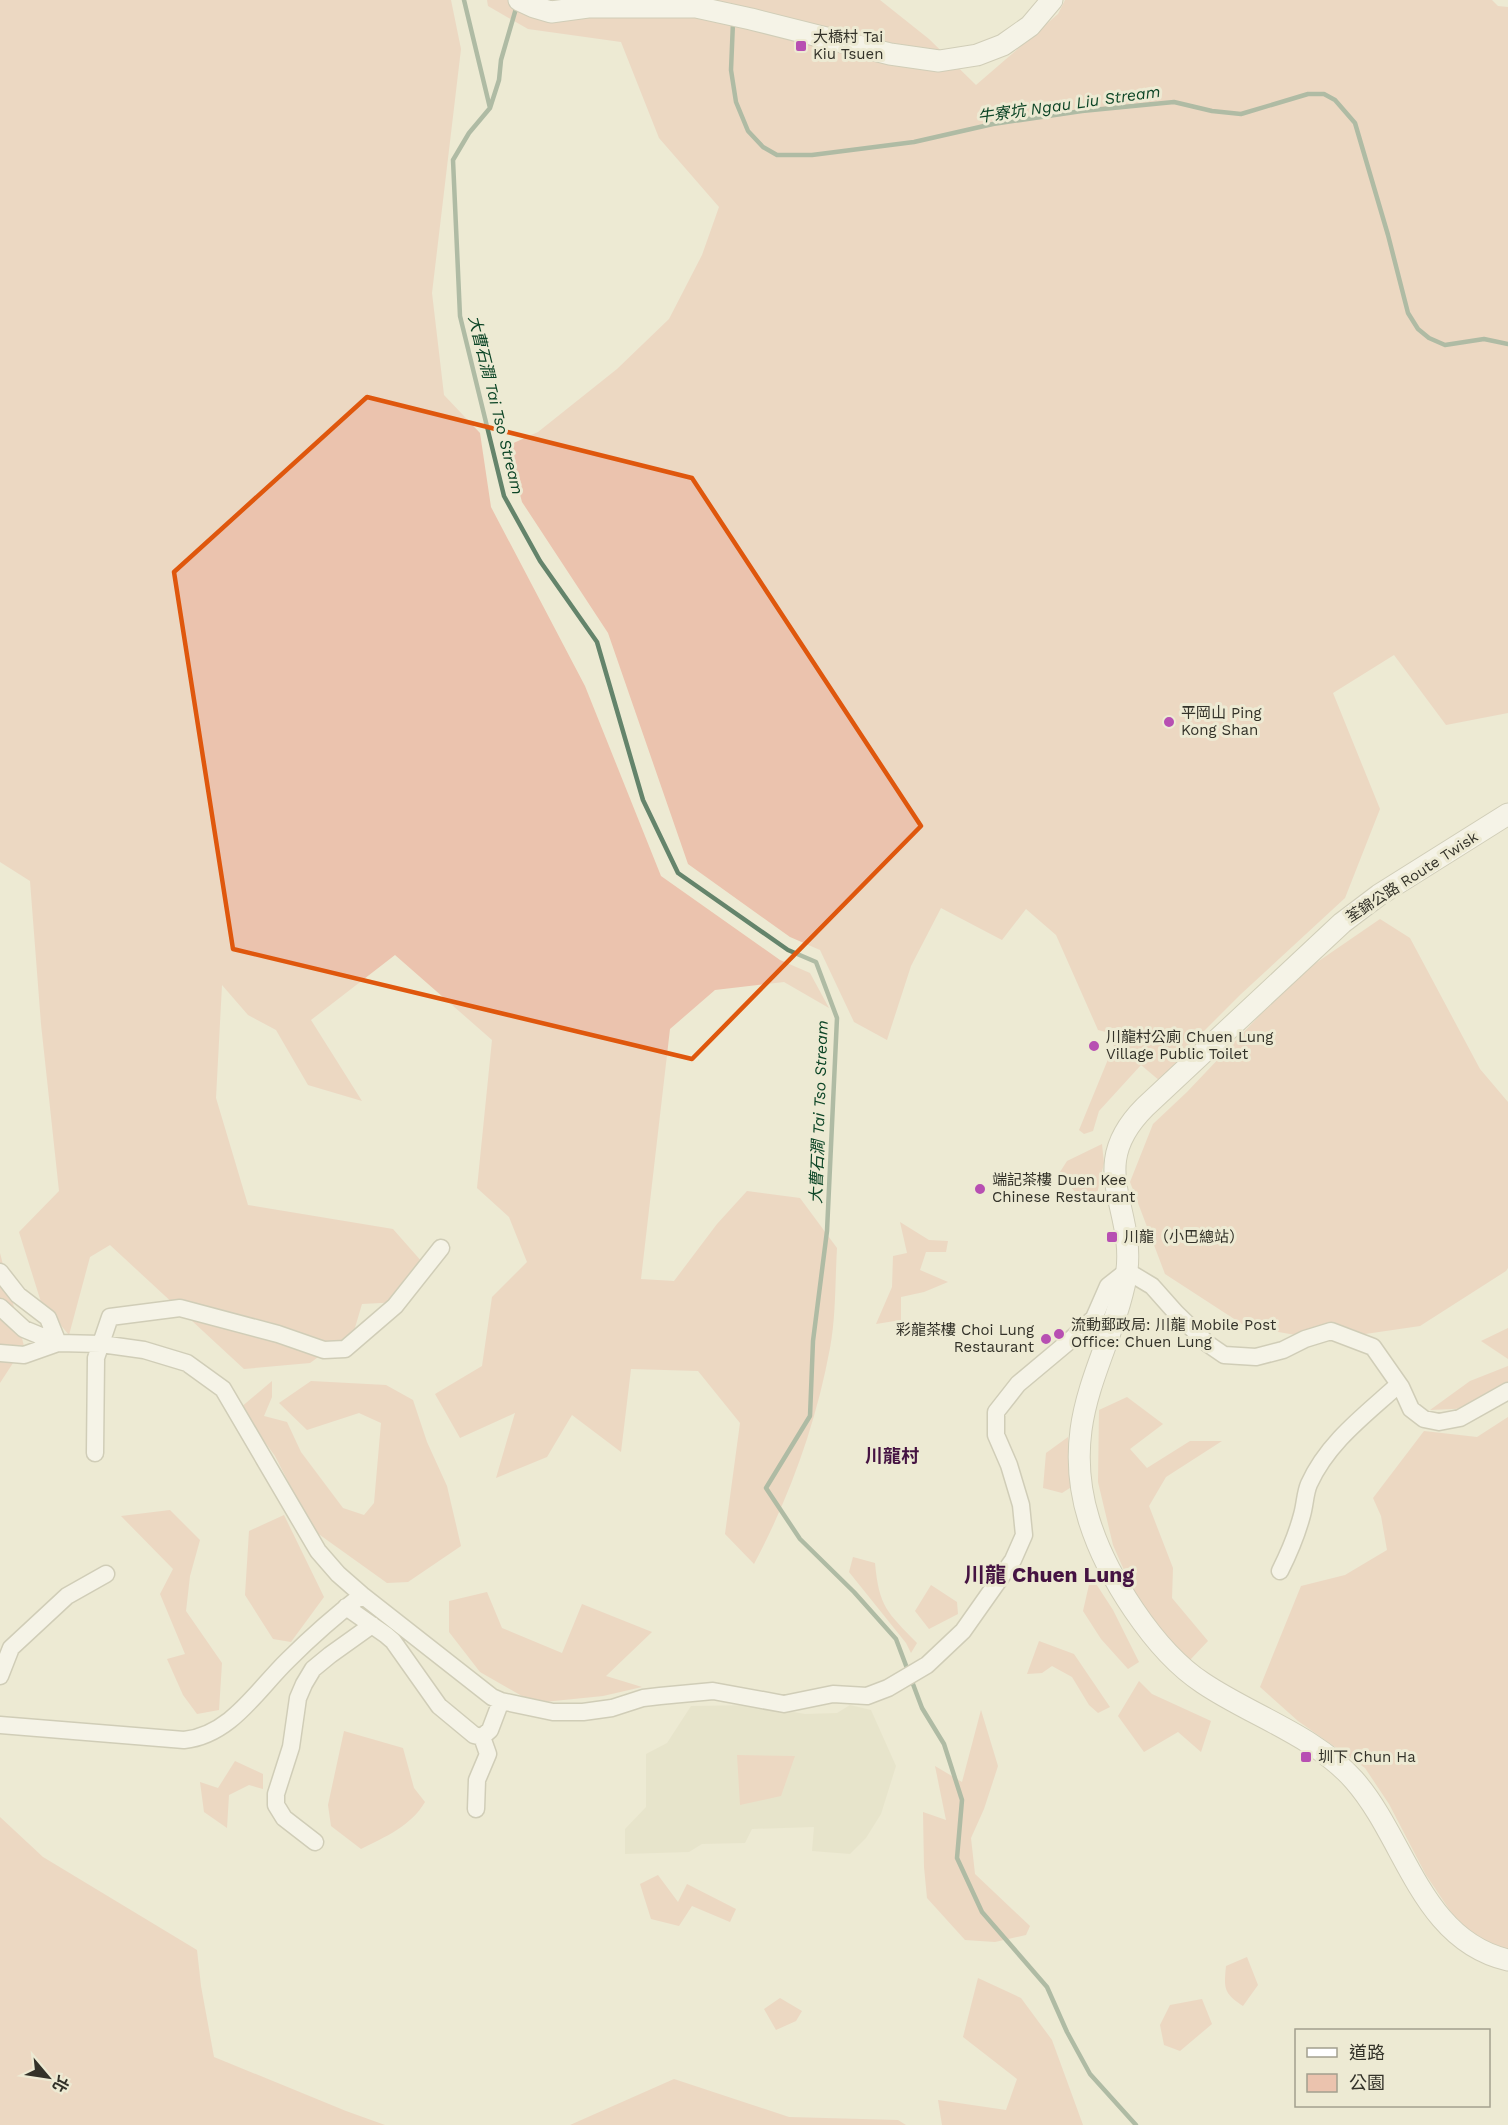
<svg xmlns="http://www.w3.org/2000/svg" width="1508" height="2125" font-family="'Work Sans','Noto Sans TC',sans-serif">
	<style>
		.built { fill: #e1dec1 }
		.green { fill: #ebc3ae }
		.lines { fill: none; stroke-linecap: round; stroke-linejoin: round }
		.stream { stroke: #64846b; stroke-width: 4.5 }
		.minor-casing { stroke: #aeac96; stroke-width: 19 }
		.major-casing { stroke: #aeac96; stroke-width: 23 }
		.minor { stroke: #fff; stroke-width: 16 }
		.major { stroke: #fff; stroke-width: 21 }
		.marked { fill: none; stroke: #df570d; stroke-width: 4.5; stroke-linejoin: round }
		.poi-dot { fill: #b74fb2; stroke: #edead3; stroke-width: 2 }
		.labels { text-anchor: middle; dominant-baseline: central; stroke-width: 6; stroke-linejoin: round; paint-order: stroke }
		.poi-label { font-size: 15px; fill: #333229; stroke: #edead3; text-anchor: start }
		.street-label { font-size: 15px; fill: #333229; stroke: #edead3 }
		.water-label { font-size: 16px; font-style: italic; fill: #0c4526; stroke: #edead3 }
		.quarter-label { font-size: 18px; font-weight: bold; fill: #451342; stroke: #edead3 }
		.district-label { font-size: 21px; font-weight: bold; fill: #451342; stroke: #edead3 }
	</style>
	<rect width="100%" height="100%" fill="#edead3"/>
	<path class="built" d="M 754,1705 L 805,1714 L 837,1713 L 850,1705 L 871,1710 L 896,1766 L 881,1814 L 866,1838 L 850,1854 L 812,1851 L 814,1827 L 752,1829 L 745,1843 L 702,1844 L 689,1852 L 625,1854 L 625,1829 L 646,1807 L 646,1754 L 667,1743 L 691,1706 Z"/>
	<path class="green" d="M 0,0 L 451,0 L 461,49 L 432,293 L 444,395 L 480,433 L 491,507 L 585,686 L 661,876 L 780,960 L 810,973 L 829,1008 L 784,982 L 715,990 L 670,1029 L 641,1279 L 674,1281 L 717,1224 L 747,1191 L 800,1198 L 837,1248 C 835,1281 836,1316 830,1348 C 816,1424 790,1496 754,1564 L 725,1534 L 740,1423 L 698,1371 L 631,1369 L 621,1452 L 572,1415 L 547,1457 L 496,1478 L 515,1413 L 460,1438 L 435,1394 L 482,1366 L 492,1297 L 527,1262 L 509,1217 L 477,1188 L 492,1040 L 395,955 L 311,1020 L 362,1101 L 308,1085 L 276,1030 L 248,1015 L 222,985 L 216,1098 L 248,1205 L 393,1229 L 430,1271 L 400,1302 L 362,1304 L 354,1331 L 310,1363 L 244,1369 L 110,1245 L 90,1257 L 69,1335 L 41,1302 L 19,1232 L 59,1191 L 41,1024 L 30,881 L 0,862 Z
		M 487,0 L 880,0 L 929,39 L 976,85 L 1058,14 L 1065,0 L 1492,0 L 1498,6 L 1508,7 L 1508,713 L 1446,725 L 1394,655 L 1333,693 L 1380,809 L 1345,898 L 1241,994 L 1198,1037 L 1160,1081 L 1141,1065 L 1099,1111 L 1093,1131 L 1084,1134 L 1079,1130 L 1118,1035 L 1098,1030 L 1056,935 L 1026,909 L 1002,940 L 941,908 L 911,966 L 887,1040 L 854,1022 L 820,950 L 790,937 L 688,864 L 608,633 L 522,502 L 507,446 L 538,432 L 617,369 L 669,319 L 702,255 L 719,207 L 659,138 L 621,42 L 528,29 L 488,6 Z
		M 1380,919 L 1410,938 L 1480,1069 L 1508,1102 L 1508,1268 L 1506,1271 L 1420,1326 L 1324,1340 L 1245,1326 L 1165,1274 L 1130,1182 L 1153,1124 L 1187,1092 L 1261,1014 L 1313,965 Z
		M 1102,1144 L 1104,1163 L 1097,1194 L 1078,1196 L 1060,1172 L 1067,1161 Z
		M 900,1222 L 929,1240 L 948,1241 L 946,1252 L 926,1252 L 920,1270 L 948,1282 L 924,1292 L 901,1297 L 901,1320 L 876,1324 L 892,1287 L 893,1256 L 907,1253 Z
		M 0,1253 L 24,1346 L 0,1383 Z
		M 1508,1328 L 1508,1359 L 1481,1341 Z
		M 1508,1366 L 1508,1400 L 1497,1407 L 1430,1410 L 1470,1381 Z
		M 272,1381 L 272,1397 L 264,1416 L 287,1422 L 301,1452 L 343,1508 L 364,1515 L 374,1503 L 381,1423 L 359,1413 L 307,1430 L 279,1403 L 311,1381 L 386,1385 L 413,1400 L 427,1442 L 447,1486 L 461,1546 L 408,1582 L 387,1583 L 313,1530 L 275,1456 L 240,1408 Z
		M 1127,1397 L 1163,1424 L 1130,1449 L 1147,1468 L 1190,1441 L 1222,1441 L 1166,1477 L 1149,1506 L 1173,1568 L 1172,1598 L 1208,1641 L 1190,1660 L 1164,1636 L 1137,1600 L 1113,1545 L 1098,1482 L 1099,1410 Z
		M 1508,1417 L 1508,1956 L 1503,1957 L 1455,1918 L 1426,1875 L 1389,1804 L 1365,1768 L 1298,1721 L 1260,1687 L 1301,1586 L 1345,1575 L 1387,1550 L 1381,1516 L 1373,1498 L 1424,1431 L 1477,1437 Z
		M 1068,1437 L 1073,1486 L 1062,1493 L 1043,1488 L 1046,1453 Z
		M 170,1510 L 200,1540 L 190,1576 L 186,1611 L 222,1663 L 219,1710 L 197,1714 L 183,1695 L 167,1659 L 185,1654 L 160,1594 L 173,1569 L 121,1516 Z
		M 284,1515 L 324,1597 L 291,1642 L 273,1639 L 245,1595 L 249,1531 Z
		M 853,1557 L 875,1563 C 879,1607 887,1612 917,1643 L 911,1653 L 906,1643 L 849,1572 Z
		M 1091,1576 L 1113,1610 L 1139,1662 L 1128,1669 L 1101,1639 L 1083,1611 Z
		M 931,1585 L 957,1602 L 958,1614 L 929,1629 L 915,1611 Z
		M 487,1592 L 502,1628 L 562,1653 L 582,1604 L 652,1632 L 606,1676 L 642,1687 L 603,1696 L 534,1703 L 480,1672 L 449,1632 L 449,1601 Z
		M 1039,1641 L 1074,1654 L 1110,1707 L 1098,1713 L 1089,1705 L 1072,1677 L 1052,1666 L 1042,1673 L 1027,1674 Z
		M 1139,1681 L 1152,1694 L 1211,1721 L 1201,1752 L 1178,1732 L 1144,1752 L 1118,1716 Z
		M 981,1710 L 998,1766 L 984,1809 L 971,1838 L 975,1874 L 1030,1926 L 1026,1935 L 995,1942 L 965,1940 L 927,1898 L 924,1867 L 923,1812 L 946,1820 L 935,1766 L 962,1782 Z
		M 344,1731 L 403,1748 L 414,1788 L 425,1802 C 411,1826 385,1837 361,1849 L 331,1826 L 328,1805 Z
		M 737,1755 L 795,1756 L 781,1796 L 740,1805 Z
		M 235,1761 L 263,1774 L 263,1789 L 249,1785 L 229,1795 L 227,1828 L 204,1812 L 200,1782 L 218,1788 Z
		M 0,1817 L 43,1857 L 197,1950 L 201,1986 L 214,2057 L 346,2111 L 385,2125 L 0,2125 Z
		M 658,1875 L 678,1902 L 687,1884 L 736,1909 L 730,1922 L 692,1906 L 679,1926 L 651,1919 L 640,1884 Z
		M 1247,1957 L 1258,1985 L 1243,2006 C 1223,1993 1224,1988 1226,1966 Z
		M 978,1978 L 1021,1998 L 1052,2040 L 1083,2125 L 942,2125 L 938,2100 L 1006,2110 L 1017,2079 L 963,2037 Z
		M 780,1998 L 802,2011 L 796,2021 L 776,2030 L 764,2009 Z
		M 1202,1999 L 1212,2024 L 1180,2051 L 1164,2045 L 1160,2025 L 1170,2005 Z
		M 674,2079 L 789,2117 L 898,2120 L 906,2125 L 570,2125 Z"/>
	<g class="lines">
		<path class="stream" d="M 464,0 L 490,108
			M 517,5 L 501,60 L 499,80 L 490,108 L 469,133 L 453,160 L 460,316 L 504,496 L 540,561 L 597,642 L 643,800 L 678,873 L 788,950 L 816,962 L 837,1018 L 827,1231 L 813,1341 L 810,1416 L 766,1488 L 800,1539 L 854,1592 L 896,1639 L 922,1708 L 944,1744 L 962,1800 L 957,1858 L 982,1912 L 1047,1987 L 1067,2032 L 1090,2074 L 1136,2125
			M 733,22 L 731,70 L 736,102 L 748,131 L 763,147 L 777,155 L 812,155 L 914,142 L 993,124 L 1082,111 L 1174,102 L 1212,111 L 1241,114 L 1308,94 L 1324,94 L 1335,100 L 1355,123 L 1388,235 L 1408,313 L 1418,329 L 1429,338 L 1445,345 L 1484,339 L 1508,344"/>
		<defs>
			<path id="minor" d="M 0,1272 L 18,1295 L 48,1318 L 58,1343
				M 0,1307 L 24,1329 L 58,1343
				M 0,1353 L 24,1355 L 58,1343 L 101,1344 L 144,1350 L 187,1363 L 223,1389 L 318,1551 L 338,1574 L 362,1595 L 492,1697 L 501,1701 L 553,1712 L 583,1712 L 612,1708 L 643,1698 L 660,1696 L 713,1691 L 784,1704 L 833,1694 L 867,1696 L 888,1688 L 927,1665 L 963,1631 L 1013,1560 L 1024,1535 L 1021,1505 L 1009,1465 L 996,1435 L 996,1412 L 1018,1384 L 1067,1343 L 1094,1318 L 1108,1286 L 1127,1271 L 1152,1286 L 1176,1313 L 1208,1344 L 1224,1355 L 1256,1357 L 1283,1350 L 1305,1339 L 1331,1331 L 1373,1347 L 1401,1387 L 1411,1409 L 1424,1419 L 1439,1422 L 1460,1418 L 1508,1391
				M 95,1453 L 96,1358 L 110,1317 L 180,1308 L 278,1334 L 324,1350 L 345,1349 L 395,1306 L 441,1248
				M 1280,1571 C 1289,1553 1297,1534 1302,1515 C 1305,1505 1305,1493 1309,1484 C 1328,1442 1365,1415 1398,1385
				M 346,1607 L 386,1635 L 393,1641 L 439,1706 L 474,1735 L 482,1737 L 490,1730 L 501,1701
				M 0,1676 L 11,1648 L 67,1596 L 106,1574
				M 0,1725 L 184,1740 C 231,1735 257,1690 288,1660 C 311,1637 336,1615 362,1595
				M 476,1809 L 477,1780 L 488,1754 L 482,1737
				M 315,1842 L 284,1818 L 276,1805 L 276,1794 L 291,1747 L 298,1698 L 304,1684 L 313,1669 L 330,1655 L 372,1625"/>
			<path id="major" d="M 519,0 L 534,7 L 551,12 L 588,7 L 696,7 L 751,19 L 890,54 L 939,61 L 977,55 L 1003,45 L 1030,26 L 1052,0
				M 1508,814 L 1379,895 L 1342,923 L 1145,1107 C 1083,1169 1138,1208 1126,1277 C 1116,1330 1088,1377 1081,1430 C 1077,1460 1080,1491 1089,1520 C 1106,1575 1154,1651 1203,1683 C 1252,1716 1314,1735 1354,1780 C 1406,1839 1421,1940 1508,1960"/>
		</defs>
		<use href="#minor" class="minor-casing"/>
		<use href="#major" class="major-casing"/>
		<use href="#minor" class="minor"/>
		<use href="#major" class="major"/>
	</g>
	<path d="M0 0H1508V2125H0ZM 367,397 L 692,478 L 921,826 L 692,1059 L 233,949 L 174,572 Z" fill="#edead3" fill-opacity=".55" fill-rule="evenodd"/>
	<path class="marked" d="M 367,397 L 692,478 L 921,826 L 692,1059 L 233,949 L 174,572 Z"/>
	<g class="poi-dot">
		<rect x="795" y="40" width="12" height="12" rx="3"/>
		<circle cx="1169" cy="722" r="6"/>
		<circle cx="1094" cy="1046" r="6"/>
		<circle cx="980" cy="1189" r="6"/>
		<rect x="1106" y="1231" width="12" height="12" rx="3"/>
		<circle cx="1059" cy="1334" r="6"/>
		<circle cx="1046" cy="1339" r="6"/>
		<rect x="1300" y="1751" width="12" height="12" rx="3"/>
	</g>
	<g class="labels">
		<g class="poi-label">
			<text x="813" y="37">大橋村 Tai<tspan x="813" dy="17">Kiu Tsuen</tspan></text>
			<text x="1181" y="713">平岡山 Ping<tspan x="1181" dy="17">Kong Shan</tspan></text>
			<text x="1106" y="1037">川龍村公廁 Chuen Lung<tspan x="1106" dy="17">Village Public Toilet</tspan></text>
			<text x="992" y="1180">端記茶樓 Duen Kee<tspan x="992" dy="17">Chinese Restaurant</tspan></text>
			<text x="1124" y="1237">川龍（小巴總站）</text>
			<text x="1071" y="1325">流動郵政局: 川龍 Mobile Post<tspan x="1071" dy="17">Office: Chuen Lung</tspan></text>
			<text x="1034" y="1330" text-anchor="end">彩龍茶樓 Choi Lung<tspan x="1034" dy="17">Restaurant</tspan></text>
			<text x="1318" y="1757">圳下 Chun Ha</text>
		</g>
		<g class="street-label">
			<text transform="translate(1412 877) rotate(-33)">荃錦公路 Route Twisk</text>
		</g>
		<g class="water-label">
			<text transform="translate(1069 104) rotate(-8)">牛寮坑 Ngau Liu Stream</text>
			<text transform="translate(496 405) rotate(76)">大曹石澗 Tai Tso Stream</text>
			<text transform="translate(819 1112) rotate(-88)">大曹石澗 Tai Tso Stream</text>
		</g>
		<g class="quarter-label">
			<text x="892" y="1455">川龍村</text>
		</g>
		<g class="district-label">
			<text x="1049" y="1574">川龍 Chuen Lung</text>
		</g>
	</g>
	<rect x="1295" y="2029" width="195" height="78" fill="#edead3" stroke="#a3a08f" stroke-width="1.5"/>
	<rect x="1307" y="2048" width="30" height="9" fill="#ffffff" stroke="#a3a08f" stroke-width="1.5"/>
	<text x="1349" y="2059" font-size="18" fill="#333229">道路</text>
	<rect x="1307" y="2074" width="30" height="18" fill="#ebc3ae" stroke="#a3a08f" stroke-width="1.5"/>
	<text x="1349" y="2089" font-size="18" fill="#333229">公園</text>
	<g transform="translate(48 2077) rotate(119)" stroke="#edead3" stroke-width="4.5" paint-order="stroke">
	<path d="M0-4.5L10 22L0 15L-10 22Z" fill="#333229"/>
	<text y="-9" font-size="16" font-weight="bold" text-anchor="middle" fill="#333229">北</text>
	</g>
</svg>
